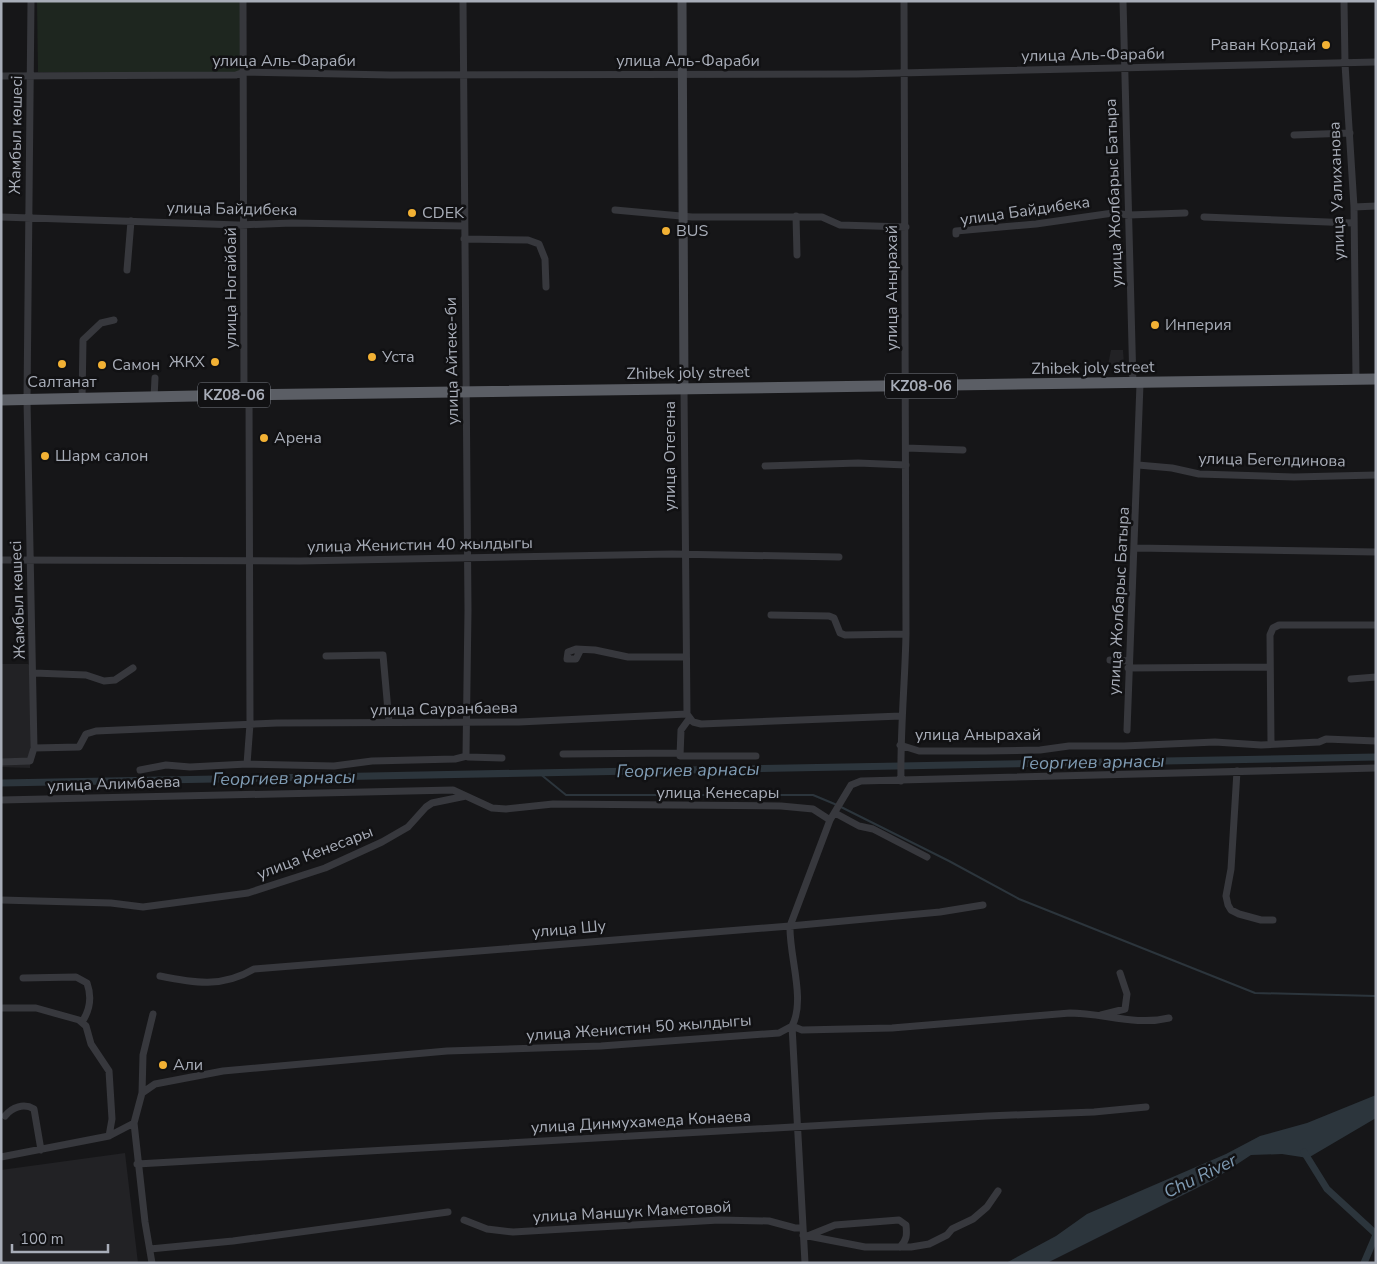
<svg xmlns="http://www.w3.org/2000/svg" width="1377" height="1264" font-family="'Nunito Sans',sans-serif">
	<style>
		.built { fill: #222225 }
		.green { fill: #1e261f }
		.water { fill: #2c353c }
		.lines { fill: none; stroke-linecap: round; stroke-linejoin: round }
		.stream { stroke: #2c353c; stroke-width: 2 }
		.canal { stroke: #2c353c; stroke-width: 7 }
		.minor { stroke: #37383d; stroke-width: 7 }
		.secondary { stroke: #45474d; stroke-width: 9 }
		.trunk { stroke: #5b5e65; stroke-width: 11 }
		.poi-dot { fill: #f2b134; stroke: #111113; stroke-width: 2 }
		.labels { text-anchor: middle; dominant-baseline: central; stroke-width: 5; stroke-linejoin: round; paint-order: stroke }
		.shield { fill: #111113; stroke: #7b7e86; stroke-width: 1 }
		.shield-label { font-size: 15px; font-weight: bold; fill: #a8adb8 }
		.poi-label { font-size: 16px; fill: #a8adb8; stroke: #111113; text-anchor: start }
		.street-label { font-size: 16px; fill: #a8adb8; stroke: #111113 }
		.water-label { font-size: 18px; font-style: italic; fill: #7f9bb3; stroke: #111113 }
	</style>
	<rect width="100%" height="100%" fill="#161618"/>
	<path class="built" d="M 1111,350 L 1123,350 L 1124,365 L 1108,365 Z
		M 1,664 L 28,664 L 32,667 L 30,768 L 1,767 Z
		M 125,1153 L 138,1263 L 2,1263 L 1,1170 Z"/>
	<path class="green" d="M 37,1 L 240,1 L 241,72 L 38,72 Z"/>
	<path class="water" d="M 1376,1095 L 1376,1118 L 1308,1158 L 1282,1154 L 1251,1155 L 1213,1180 L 1047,1263 L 1006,1263 L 1056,1236 L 1087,1214 L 1226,1154 L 1260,1136 L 1307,1123 Z"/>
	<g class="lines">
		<path class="stream" d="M 539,773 L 566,795 L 813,795 L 837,805
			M 841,807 L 949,861 L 1019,899 L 1255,993 L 1376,996"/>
		<path class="canal" d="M 1,783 L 1376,757
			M 1304,1152 L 1327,1189 L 1376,1234
			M 1364,1263 L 1376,1235"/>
		<path class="minor" d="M 243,1 L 244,395
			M 463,1 L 468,610 L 466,755 L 468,757 L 502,758
			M 1123,1 L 1133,384
			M 1344,1 L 1345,64 L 1354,207 L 1356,379
			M 1,76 L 236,75 L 244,72 L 390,75 L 856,74 L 1376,62
			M 1294,135 L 1350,133
			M 1354,207 L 1376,206
			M 615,210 L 692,217 L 822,217 L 840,225 L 906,227
			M 796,216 L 797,255
			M 1,217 L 239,225 L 292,223 L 464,226
			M 1204,217 L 1353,223
			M 956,234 L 956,231 L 1036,224 L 1113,213 L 1129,215 L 1185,213
			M 464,239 L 528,240 L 539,244 L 545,259 L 546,287
			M 127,270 L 131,221
			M 684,389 L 687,714
			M 154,398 L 155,378
			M 82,399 L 83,340 L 101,323 L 114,320
			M 906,448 L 963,450
			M 1138,465 L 1172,468 L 1199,474 L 1294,477 L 1376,475
			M 765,466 L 858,463 L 906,465
			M 1135,548 L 1376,552
			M 1,560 L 300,561 L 672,554 L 839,557
			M 771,615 L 829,616 L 834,618 L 840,633 L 845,635 L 906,634
			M 580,651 L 576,659 L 567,659 L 568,652 L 576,649 L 595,650 L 628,657 L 686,657
			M 326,656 L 383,655 L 389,722
			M 1110,660 L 1129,661
			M 1128,668 L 1269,667
			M 34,673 L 86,675 L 104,681 L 115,680 L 133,668
			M 1351,679 L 1376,677
			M 687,714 L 693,722 L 701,724 L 901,716
			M 689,719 L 681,730 L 680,756 L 756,756
			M 1127,730 L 1140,384
			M 1271,744 L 1270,635 L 1273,628 L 1279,625 L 1376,625
			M 900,745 L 919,751 L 986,751 L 1040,750 L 1069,746 L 1124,746 L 1215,742 L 1261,745 L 1319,742 L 1326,739 L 1376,741
			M 34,748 L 79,747 L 86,734 L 96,731 L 277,723 L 519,722 L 687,714
			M 563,754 L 679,753
			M 1,762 L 30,761 L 34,748 L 27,400 L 31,1
			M 247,764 L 250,724 L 249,395
			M 140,770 L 166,765 L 190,767 L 247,764 L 334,766 L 372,761 L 455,759 L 467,756
			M 1237,771 L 1231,869 L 1226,896 L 1228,905 L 1231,910 L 1239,914 L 1261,920 L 1273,920
			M 901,781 C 900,732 905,683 906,634 L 904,1
			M 1,800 L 453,790 L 492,808 L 506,809 L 553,804 L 781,806 L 813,809 L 830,820
			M 835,813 L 859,826 L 873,829 L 927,857
			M 1,900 L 111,903 L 143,907 L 248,893 L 325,868 L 382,842 L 408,827 L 426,807 L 432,803 L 466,796
			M 160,976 C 194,983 222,988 254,969 L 790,926 L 940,912 L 983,905
			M 23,978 L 76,977 L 87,983 C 92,997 90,1010 82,1022
			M 1,1008 L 36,1008 L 79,1020 L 86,1026 L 91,1044 L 109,1071 L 112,1119 L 109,1136
			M 1101,1015 L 1125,1009 L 1127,994 L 1120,973
			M 792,1026 L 802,1030 L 892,1028 L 1070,1013 C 1103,1013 1135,1026 1169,1018
			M 142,1093 L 143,1055 L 153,1014
			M 5,1116 C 12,1107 24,1103 34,1109 L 41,1150
			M 1,1157 L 109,1136 L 134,1123
			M 137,1164 L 987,1116 L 1094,1112 L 1146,1107
			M 464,1220 L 487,1229 L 513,1232 L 719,1220 L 769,1221 L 795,1228 L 803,1228
			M 803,1235 L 865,1247 L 911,1247 L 929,1244 L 947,1235 L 952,1229 L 973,1219 L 987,1207 L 998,1191
			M 810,1235 L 835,1225 L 899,1220 L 906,1225 C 907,1235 907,1240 900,1247
			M 150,1249 L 233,1241 L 448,1212
			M 152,1263 L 145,1222 L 134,1123 L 142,1093 L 155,1084 L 223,1071 L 447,1051 L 601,1046 L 779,1033 L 792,1026
			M 805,1263 L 792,1026 C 806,1000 789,956 790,926 L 830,820 L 851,785 L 861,781 L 1376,768"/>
		<path class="secondary" d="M 682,1 L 684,389"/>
		<path class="trunk" d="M 1,400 L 244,395 L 1376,379"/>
	</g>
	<g class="poi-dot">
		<circle cx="1326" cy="45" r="5"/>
		<circle cx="412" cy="213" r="5"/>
		<circle cx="666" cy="231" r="5"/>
		<circle cx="1155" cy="325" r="5"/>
		<circle cx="372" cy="357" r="5"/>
		<circle cx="215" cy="362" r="5"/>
		<circle cx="62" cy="364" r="5"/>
		<circle cx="102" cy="365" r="5"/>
		<circle cx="264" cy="438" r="5"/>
		<circle cx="45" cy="456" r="5"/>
		<circle cx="163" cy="1065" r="5"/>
	</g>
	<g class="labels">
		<g class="shield">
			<rect x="885" y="373.5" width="72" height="25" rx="4"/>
			<rect x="198" y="382.5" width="72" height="25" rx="4"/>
		</g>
		<g class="shield-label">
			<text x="921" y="386">KZ08-06</text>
			<text x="234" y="395">KZ08-06</text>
		</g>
		<g class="poi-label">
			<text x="1316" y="45" text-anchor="end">Раван Кордай</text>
			<text x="422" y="213">CDEK</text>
			<text x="676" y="231">BUS</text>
			<text x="1165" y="325">Инперия</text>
			<text x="382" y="357">Уста</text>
			<text x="205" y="362" text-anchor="end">ЖКХ</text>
			<text x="112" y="365">Самон</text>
			<text x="62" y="382" text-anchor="middle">Салтанат</text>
			<text x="274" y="438">Арена</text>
			<text x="55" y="456">Шарм салон</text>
			<text x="173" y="1065">Али</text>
		</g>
		<g class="street-label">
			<text transform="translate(1093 55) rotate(-1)">улица Аль-Фараби</text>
			<text x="284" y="61">улица Аль-Фараби</text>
			<text x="688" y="61">улица Аль-Фараби</text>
			<text transform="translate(16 135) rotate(-89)">Жамбыл көшесі</text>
			<text transform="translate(1337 191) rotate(-92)">улица Уалиханова</text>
			<text transform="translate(1114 193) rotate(-92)">улица Жолбарыс Батыра</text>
			<text transform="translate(232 209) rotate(1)">улица Байдибека</text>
			<text transform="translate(1025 211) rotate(-8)">улица Байдибека</text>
			<text transform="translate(231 288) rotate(-90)">улица Ногайбай</text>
			<text transform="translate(892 288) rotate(-90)">улица Анырахай</text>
			<text transform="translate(452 361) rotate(-91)">улица Айтеке-би</text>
			<text transform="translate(1093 368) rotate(-1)">Zhibek joly street</text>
			<text transform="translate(688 373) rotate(-1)">Zhibek joly street</text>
			<text transform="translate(670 456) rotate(-90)">улица Отегена</text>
			<text transform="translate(1272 460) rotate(1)">улица Бегелдинова</text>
			<text transform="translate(420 545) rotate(-1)">улица Женистин 40 жылдыгы</text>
			<text transform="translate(18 600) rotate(-92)">Жамбыл көшесі</text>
			<text transform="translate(1119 601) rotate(-87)">улица Жолбарыс Батыра</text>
			<text transform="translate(444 709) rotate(-1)">улица Сауранбаева</text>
			<text x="978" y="735">улица Анырахай</text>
			<text transform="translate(114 784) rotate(-2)">улица Алимбаева</text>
			<text x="718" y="793">улица Кенесары</text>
			<text transform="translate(315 853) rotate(-21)">улица Кенесары</text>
			<text transform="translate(569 929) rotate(-5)">улица Шу</text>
			<text transform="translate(639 1028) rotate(-4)">улица Женистин 50 жылдыгы</text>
			<text transform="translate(641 1122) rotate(-3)">улица Динмухамеда Конаева</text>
			<text transform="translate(632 1212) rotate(-3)">улица Маншук Маметовой</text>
		</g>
		<g class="water-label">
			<text transform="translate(1093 762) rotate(-1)">Георгиев арнасы</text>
			<text transform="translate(688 770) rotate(-1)">Георгиев арнасы</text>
			<text transform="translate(284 778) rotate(-1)">Георгиев арнасы</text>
			<text transform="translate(1200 1176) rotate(-26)">Chu River</text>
		</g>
	</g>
	<rect width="1377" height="1264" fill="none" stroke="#a8adb8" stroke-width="5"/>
	<path d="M12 1244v8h96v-8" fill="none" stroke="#a8adb8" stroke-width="2.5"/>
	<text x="20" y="1244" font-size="15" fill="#a8adb8" stroke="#111113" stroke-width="4" paint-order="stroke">100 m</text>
</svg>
